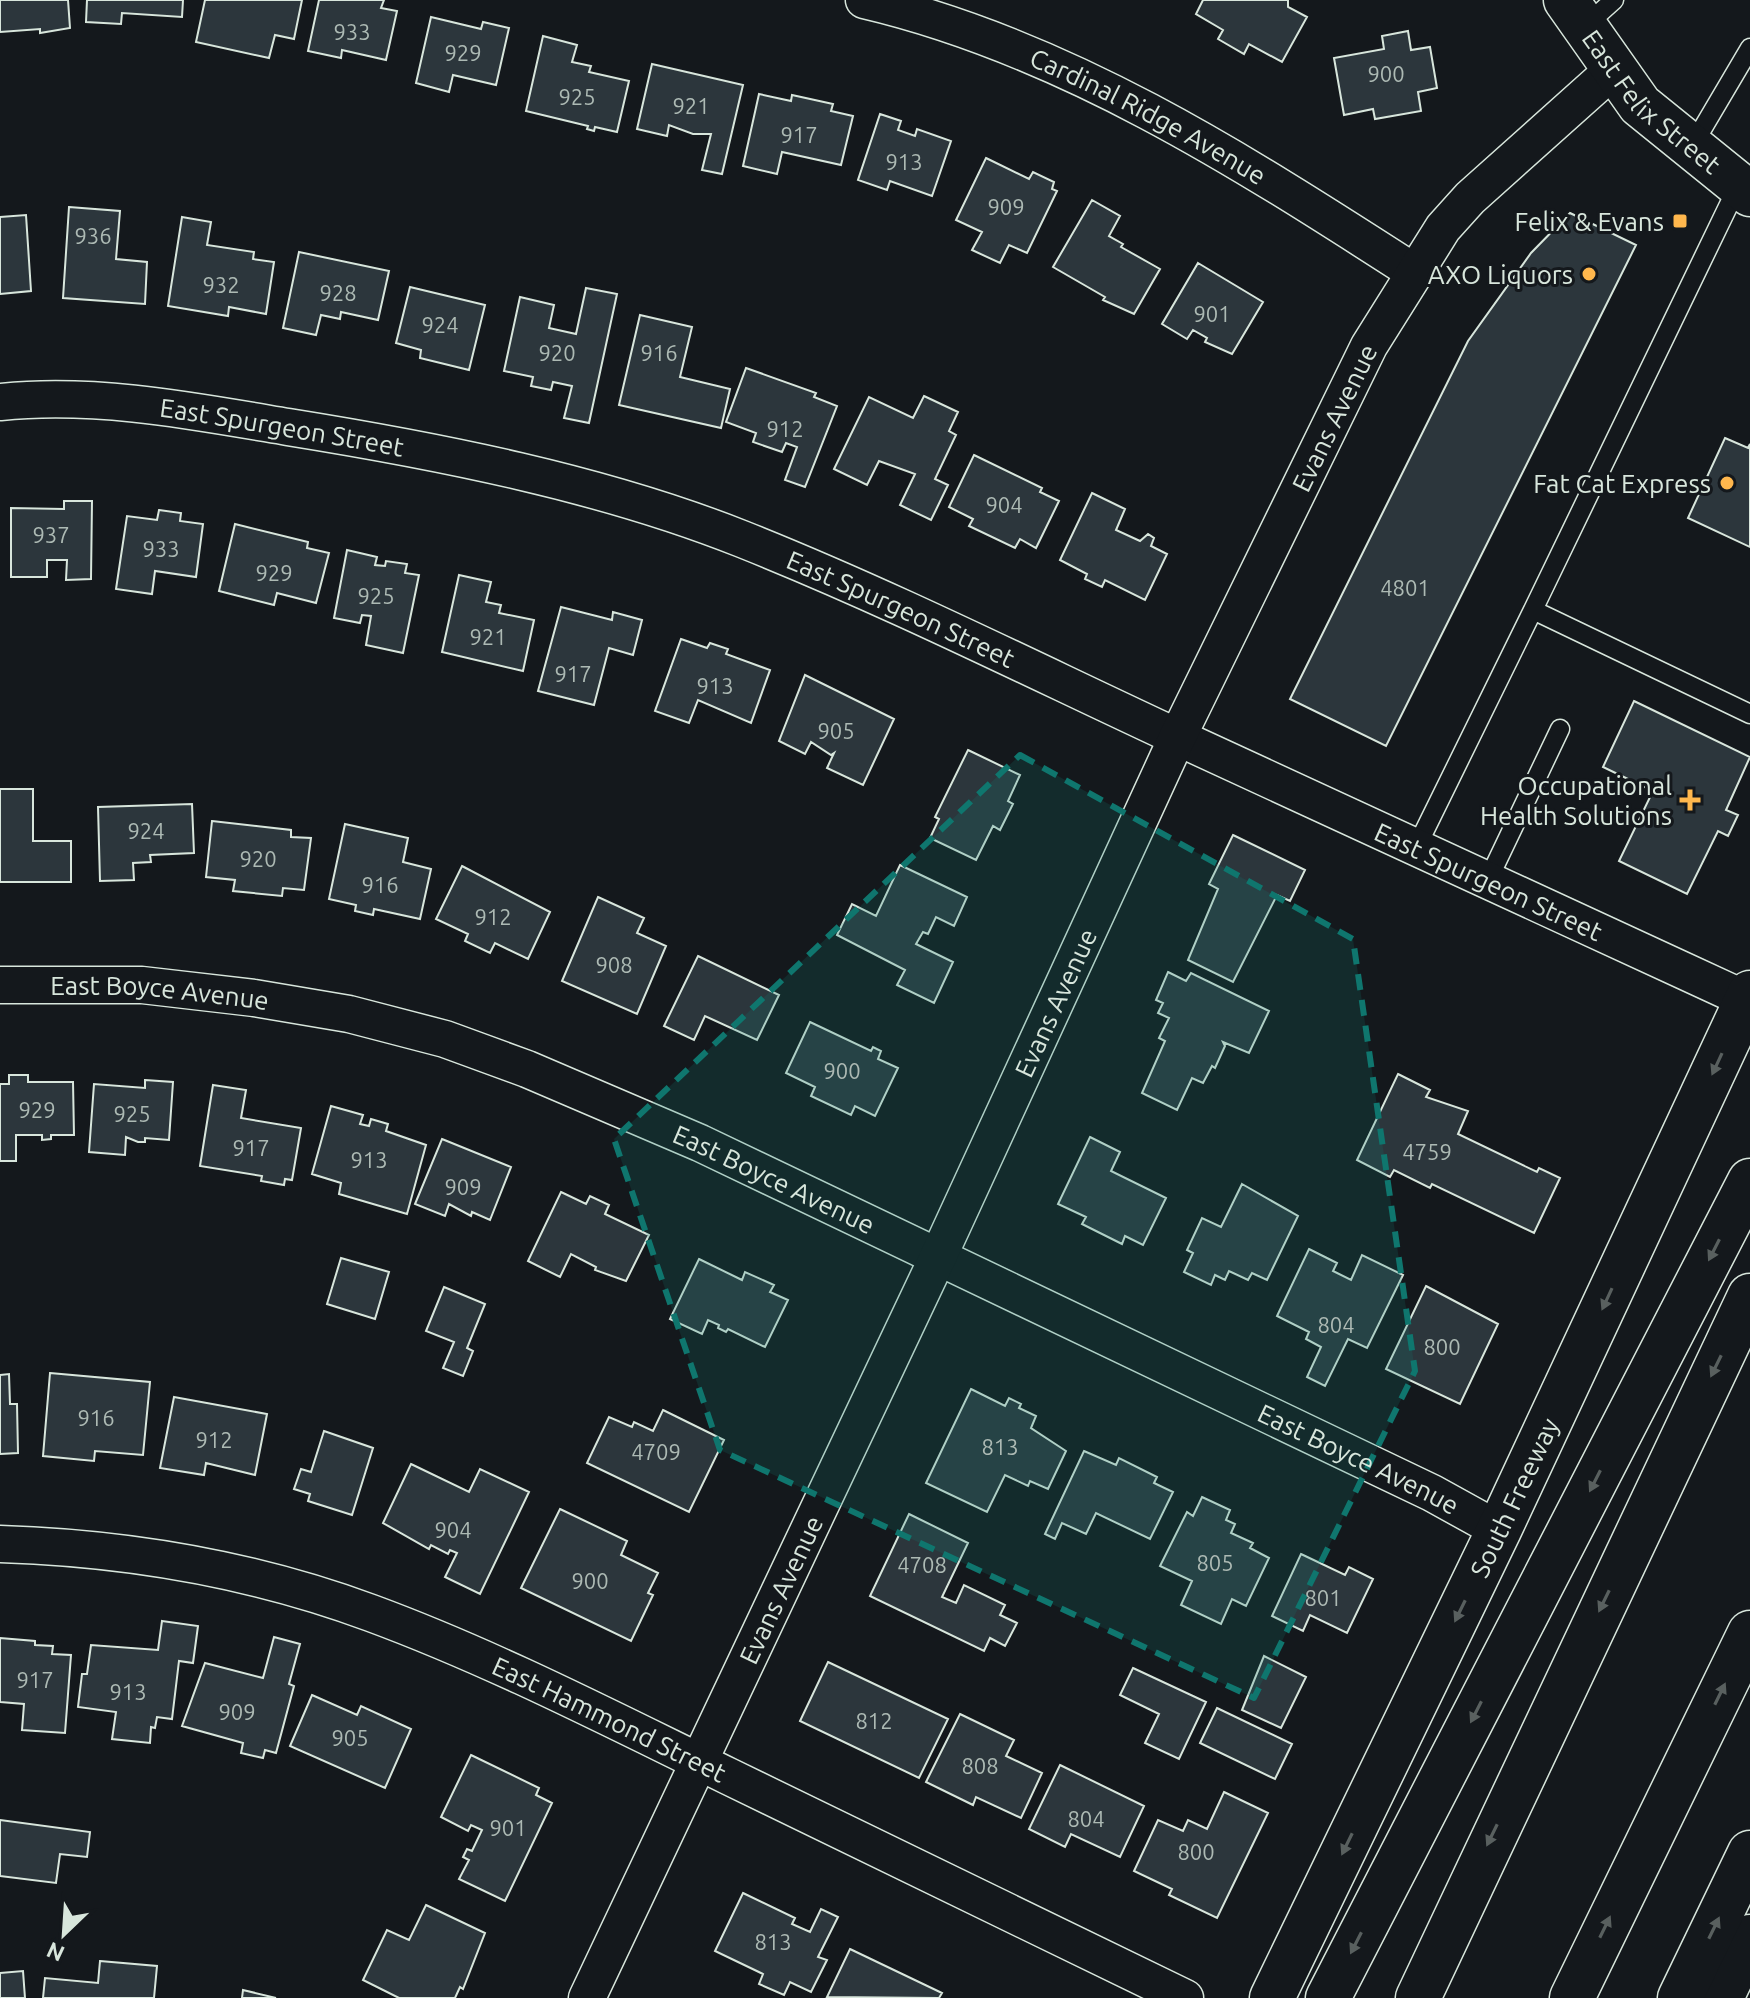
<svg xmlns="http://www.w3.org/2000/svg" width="1750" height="1998" font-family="Ubuntu,sans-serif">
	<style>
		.building { fill: #2c363c; stroke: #d8e6dc; stroke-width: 2 }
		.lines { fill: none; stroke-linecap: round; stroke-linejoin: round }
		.lane-casing { stroke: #d8e6dc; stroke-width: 21 }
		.street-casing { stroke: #d8e6dc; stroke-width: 39 }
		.secondary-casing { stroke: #d8e6dc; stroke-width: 47 }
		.highway-casing { stroke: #d8e6dc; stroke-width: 47 }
		.lane { stroke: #14181c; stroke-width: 18 }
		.street { stroke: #14181c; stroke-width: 36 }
		.secondary { stroke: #14181c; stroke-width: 44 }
		.highway { stroke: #14181c; stroke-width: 44 }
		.oneway { fill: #59605f }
		.marked { fill: #0f766e; fill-opacity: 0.2; stroke: #0f766e; stroke-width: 6; stroke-dasharray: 16 10; stroke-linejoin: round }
		.poi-dot { fill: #ffb74d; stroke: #14181c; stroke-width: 3 }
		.labels { text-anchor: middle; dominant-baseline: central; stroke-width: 6; stroke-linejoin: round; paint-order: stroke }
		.number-label { font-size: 22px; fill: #adbab4 }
		.street-label { font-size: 26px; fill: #d8e6dc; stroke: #14181c }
		.poi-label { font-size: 26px; fill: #d8e6dc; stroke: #14181c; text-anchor: end }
	</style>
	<rect width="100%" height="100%" fill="#14181c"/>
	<path class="building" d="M 0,0 L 68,0 L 70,28 L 40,33 L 40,29 L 0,32 Z
		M 87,0 L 183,0 L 182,17 L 122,13 L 121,24 L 86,22 Z
		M 205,0 L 302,0 L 294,39 L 275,35 L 269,58 L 196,42 Z
		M 319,0 L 384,0 L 381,8 L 397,11 L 386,60 L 342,50 L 341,58 L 308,51 Z
		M 1203,0 L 1288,0 L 1288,7 L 1307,17 L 1282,62 L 1249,44 L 1244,54 L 1218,39 L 1223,30 L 1196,14 Z
		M 431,17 L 481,29 L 483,22 L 509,28 L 496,85 L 453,75 L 449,92 L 416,83 Z
		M 1408,31 L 1411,50 L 1430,47 L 1437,88 L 1418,92 L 1421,111 L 1375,119 L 1373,109 L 1344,115 L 1334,58 L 1384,49 L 1382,36 Z
		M 543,36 L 577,45 L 572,62 L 591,66 L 589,72 L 629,81 L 617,132 L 595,127 L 594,131 L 587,129 L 588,126 L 526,111 Z
		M 652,64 L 743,85 L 722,174 L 702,170 L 711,134 L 693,134 L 669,125 L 667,136 L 637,129 Z
		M 759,94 L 791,101 L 792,95 L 833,104 L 831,111 L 853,116 L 841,165 L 782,152 L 777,174 L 743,166 Z
		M 880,114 L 901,121 L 898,130 L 915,136 L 917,129 L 951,141 L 932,196 L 890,181 L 887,190 L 858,180 Z
		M 986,158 L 1029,179 L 1033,172 L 1054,182 L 1052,189 L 1057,191 L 1027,253 L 1009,245 L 1000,263 L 972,250 L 982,232 L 956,220 Z
		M 1092,200 L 1120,216 L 1109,236 L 1123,244 L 1121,247 L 1160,269 L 1134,314 L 1103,300 L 1105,297 L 1053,267 Z
		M 69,207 L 120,211 L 116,259 L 147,262 L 145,304 L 63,298 Z
		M 1570,213 L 1636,245 L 1386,746 L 1290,699 L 1468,341 L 1531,253 Z
		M 26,215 L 31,291 L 0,294 L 0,217 Z
		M 182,217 L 211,222 L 207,245 L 254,252 L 253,259 L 274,262 L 266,314 L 229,307 L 228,316 L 168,306 Z
		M 299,252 L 389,271 L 378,320 L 341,312 L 340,319 L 321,315 L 316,335 L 283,328 Z
		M 1198,263 L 1263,302 L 1232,354 L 1205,342 L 1207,338 L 1193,330 L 1187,339 L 1162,324 Z
		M 410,287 L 485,305 L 469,370 L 420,358 L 421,350 L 396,343 Z
		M 586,288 L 617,294 L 589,423 L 564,418 L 572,386 L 553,382 L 551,390 L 531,386 L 533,377 L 504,371 L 520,297 L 554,305 L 549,328 L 576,334 Z
		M 640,315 L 692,327 L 680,377 L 730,389 L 721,428 L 619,405 Z
		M 746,368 L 816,393 L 814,397 L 837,406 L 805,487 L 785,480 L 797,447 L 786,443 L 782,452 L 753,442 L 756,433 L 726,422 Z
		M 924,396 L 958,412 L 949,431 L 956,435 L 935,479 L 948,485 L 931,520 L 900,505 L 915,474 L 879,461 L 867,485 L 834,469 L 869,397 L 913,418 Z
		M 1725,438 L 1748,448 L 1750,444 L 1750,547 L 1688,518 Z
		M 974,455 L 1042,488 L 1040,492 L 1059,501 L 1036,548 L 1020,539 L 1015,548 L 969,526 L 973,519 L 949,507 Z
		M 1092,493 L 1125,509 L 1116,530 L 1140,541 L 1148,534 L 1154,538 L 1151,546 L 1167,554 L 1145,600 L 1105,580 L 1102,587 L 1085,579 L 1087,574 L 1060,560 Z
		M 64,501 L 92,501 L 91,579 L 66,580 L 67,560 L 47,560 L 47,577 L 11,577 L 11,508 L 64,509 Z
		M 159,510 L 181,513 L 180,521 L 203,524 L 196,577 L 155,571 L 152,594 L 116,589 L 127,516 L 157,520 Z
		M 235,524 L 308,542 L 307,548 L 329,553 L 316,603 L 277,593 L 274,605 L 219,591 Z
		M 347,550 L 377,557 L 375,565 L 385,566 L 386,561 L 407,564 L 405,573 L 419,575 L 403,653 L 366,645 L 371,616 L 362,615 L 360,623 L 334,618 Z
		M 459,575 L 491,582 L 486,602 L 501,605 L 499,613 L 534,620 L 523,671 L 442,652 Z
		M 561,607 L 612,620 L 613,612 L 642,620 L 633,655 L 609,648 L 594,705 L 538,691 Z
		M 681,639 L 707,648 L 710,643 L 728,649 L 726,654 L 770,670 L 751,723 L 698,700 L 689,723 L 655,711 Z
		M 805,675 L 894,719 L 863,785 L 827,768 L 834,753 L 831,755 L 811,742 L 805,754 L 779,741 Z
		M 1634,701 L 1750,757 L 1726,810 L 1738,815 L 1728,836 L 1718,831 L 1687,894 L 1619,861 L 1653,791 L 1603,767 Z
		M 968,750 L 1020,775 L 1008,801 L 1013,804 L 1000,830 L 993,826 L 976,860 L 930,838 L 939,819 L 935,817 Z
		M 0,789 L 33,789 L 33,841 L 71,841 L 71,882 L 0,882 Z
		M 192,804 L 194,853 L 150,855 L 151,862 L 133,863 L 134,880 L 100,881 L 98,807 Z
		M 212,821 L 291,830 L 291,837 L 311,838 L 304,890 L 283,888 L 282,896 L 233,891 L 235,880 L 206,877 Z
		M 345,824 L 408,838 L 403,862 L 431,869 L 420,919 L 374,909 L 373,915 L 355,911 L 356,905 L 329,899 Z
		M 1233,835 L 1305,870 L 1290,901 L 1277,895 L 1233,982 L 1188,960 L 1218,889 L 1209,884 Z
		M 900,865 L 967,897 L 954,926 L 936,917 L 928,934 L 923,932 L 916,944 L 953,962 L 934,1003 L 897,985 L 905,970 L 837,935 L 852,904 L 876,916 Z
		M 462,866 L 550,912 L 528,959 L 495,943 L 490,953 L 465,941 L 468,934 L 436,919 Z
		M 598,897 L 644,918 L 637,933 L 666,946 L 637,1014 L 562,981 Z
		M 698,956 L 779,995 L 757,1040 L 705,1016 L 694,1040 L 664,1026 Z
		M 1168,972 L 1186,981 L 1191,973 L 1269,1011 L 1249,1053 L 1223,1042 L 1225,1046 L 1215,1068 L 1212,1066 L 1203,1083 L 1192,1078 L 1177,1110 L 1142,1093 L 1165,1041 L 1159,1038 L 1169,1018 L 1158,1013 L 1163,1003 L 1156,1000 Z
		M 810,1022 L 871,1051 L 873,1047 L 881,1051 L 878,1059 L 898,1068 L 875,1116 L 855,1106 L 851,1115 L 811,1096 L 815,1087 L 786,1073 Z
		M 1398,1074 L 1430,1090 L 1426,1097 L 1468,1111 L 1458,1134 L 1537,1172 L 1539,1168 L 1560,1178 L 1534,1233 L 1432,1184 L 1430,1188 L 1394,1170 L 1390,1177 L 1357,1160 Z
		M 9,1075 L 28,1075 L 28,1082 L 73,1082 L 74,1135 L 51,1135 L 51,1139 L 42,1140 L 42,1135 L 16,1135 L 16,1161 L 0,1161 L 0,1084 L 9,1084 Z
		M 145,1080 L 173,1082 L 169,1140 L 145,1138 L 145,1142 L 138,1142 L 126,1137 L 125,1155 L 89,1152 L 94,1084 L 145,1088 Z
		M 213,1085 L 246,1090 L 241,1118 L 301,1128 L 292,1180 L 285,1179 L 284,1185 L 261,1181 L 262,1176 L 200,1166 Z
		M 331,1106 L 363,1115 L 360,1124 L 369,1126 L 371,1119 L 388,1124 L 386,1131 L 426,1145 L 407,1214 L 339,1194 L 341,1183 L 312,1174 Z
		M 1090,1137 L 1120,1152 L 1111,1171 L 1166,1198 L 1143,1245 L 1125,1236 L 1122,1244 L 1082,1224 L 1086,1217 L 1058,1204 Z
		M 442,1139 L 511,1167 L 490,1220 L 472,1212 L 471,1216 L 449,1204 L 445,1216 L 415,1204 Z
		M 1242,1184 L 1298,1216 L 1267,1280 L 1252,1273 L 1248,1280 L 1229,1271 L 1225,1280 L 1215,1275 L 1211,1285 L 1184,1272 L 1193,1253 L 1187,1250 L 1202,1218 L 1221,1227 Z
		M 561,1192 L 586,1204 L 590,1196 L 609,1205 L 605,1214 L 649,1235 L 626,1281 L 595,1270 L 596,1267 L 571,1254 L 560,1277 L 528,1261 Z
		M 1309,1249 L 1337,1263 L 1333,1271 L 1351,1280 L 1362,1255 L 1403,1275 L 1367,1348 L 1348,1339 L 1325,1386 L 1307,1377 L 1321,1347 L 1306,1339 L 1309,1332 L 1277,1316 Z
		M 341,1258 L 389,1272 L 375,1319 L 327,1304 Z
		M 699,1259 L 742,1280 L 745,1272 L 774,1285 L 770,1292 L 788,1300 L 765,1347 L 728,1329 L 726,1332 L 718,1328 L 719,1325 L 708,1320 L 702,1334 L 670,1319 Z
		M 1426,1286 L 1498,1324 L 1460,1404 L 1386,1369 Z
		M 444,1287 L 485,1304 L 467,1348 L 473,1351 L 463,1376 L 443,1368 L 454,1342 L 426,1331 Z
		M 50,1373 L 150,1382 L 143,1455 L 95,1451 L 94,1461 L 43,1456 Z
		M 9,1374 L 10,1404 L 17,1404 L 18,1453 L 0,1454 L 0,1375 Z
		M 971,1389 L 1005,1406 L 1009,1398 L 1021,1404 L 1019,1408 L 1036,1416 L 1031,1428 L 1066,1451 L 1048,1489 L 1030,1481 L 1028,1486 L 1005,1475 L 987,1512 L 926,1483 Z
		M 174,1397 L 267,1414 L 255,1475 L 206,1463 L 204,1475 L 160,1468 Z
		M 663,1410 L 724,1440 L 689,1512 L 587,1463 L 609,1417 L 632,1427 L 634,1422 L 653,1431 Z
		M 324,1431 L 373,1448 L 352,1515 L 308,1501 L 310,1494 L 294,1489 L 301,1469 L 311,1472 Z
		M 1084,1451 L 1116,1465 L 1119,1458 L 1157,1477 L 1154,1483 L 1173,1492 L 1150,1539 L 1096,1513 L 1086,1534 L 1062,1523 L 1055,1539 L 1045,1534 Z
		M 411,1464 L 469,1492 L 480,1469 L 529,1492 L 480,1594 L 445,1577 L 457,1553 L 450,1550 L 448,1554 L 431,1545 L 429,1549 L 383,1523 Z
		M 1202,1497 L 1230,1510 L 1226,1520 L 1235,1524 L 1231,1533 L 1253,1543 L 1250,1548 L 1269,1558 L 1246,1606 L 1232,1599 L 1221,1624 L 1181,1605 L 1192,1581 L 1160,1566 L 1187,1512 L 1193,1516 Z
		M 560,1509 L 627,1541 L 621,1555 L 658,1573 L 648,1593 L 653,1595 L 631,1641 L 521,1588 Z
		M 909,1514 L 968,1543 L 942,1597 L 956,1603 L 964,1585 L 1005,1605 L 1000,1615 L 1017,1623 L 1005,1646 L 990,1638 L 984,1651 L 870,1596 Z
		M 1301,1554 L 1345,1575 L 1349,1567 L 1373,1579 L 1347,1633 L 1310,1615 L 1303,1631 L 1272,1616 Z
		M 162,1621 L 198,1626 L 193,1663 L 179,1661 L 172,1719 L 157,1717 L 155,1728 L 151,1727 L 150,1743 L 112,1739 L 116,1712 L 78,1707 L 82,1674 L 87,1674 L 91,1645 L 158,1650 Z
		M 274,1637 L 300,1644 L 289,1684 L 294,1686 L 276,1753 L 265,1750 L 263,1758 L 241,1753 L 243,1743 L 182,1726 L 205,1663 L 263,1678 Z
		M 0,1638 L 35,1641 L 35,1645 L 53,1646 L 52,1654 L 71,1655 L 65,1733 L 22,1730 L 24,1704 L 0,1702 Z
		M 1264,1656 L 1306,1677 L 1281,1728 L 1242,1710 Z
		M 828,1662 L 948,1719 L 919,1778 L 800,1721 Z
		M 1133,1668 L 1206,1702 L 1179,1759 L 1145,1743 L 1159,1714 L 1120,1695 Z
		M 312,1695 L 357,1715 L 361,1706 L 411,1729 L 385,1788 L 290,1746 Z
		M 1217,1708 L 1292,1744 L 1275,1779 L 1200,1743 Z
		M 960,1714 L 1014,1740 L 1006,1756 L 1042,1773 L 1021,1818 L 976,1797 L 973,1805 L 926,1782 Z
		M 471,1755 L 539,1788 L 536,1795 L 552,1803 L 505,1901 L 459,1879 L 469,1860 L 463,1857 L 467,1849 L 472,1851 L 482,1830 L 471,1825 L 468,1831 L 441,1817 Z
		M 1060,1765 L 1144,1806 L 1120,1857 L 1071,1834 L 1065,1847 L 1029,1829 Z
		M 1224,1792 L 1268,1813 L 1217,1918 L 1169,1895 L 1172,1889 L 1134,1871 L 1158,1820 L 1183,1831 L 1188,1820 L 1207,1829 Z
		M 0,1820 L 90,1832 L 87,1857 L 60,1854 L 56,1883 L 0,1876 Z
		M 743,1893 L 795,1918 L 792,1924 L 810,1932 L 821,1909 L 838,1917 L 818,1957 L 827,1960 L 811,1992 L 790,1982 L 784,1995 L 759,1984 L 763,1974 L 715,1951 Z
		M 426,1905 L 485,1933 L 463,1989 L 460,1987 L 455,1998 L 399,1998 L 363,1980 L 387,1930 L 409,1940 Z
		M 850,1949 L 942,1993 L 939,1998 L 827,1997 Z
		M 100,1961 L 157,1966 L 154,1998 L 43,1998 L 45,1978 L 98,1983 Z
		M 23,1971 L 25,1998 L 0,1998 L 0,1973 Z
		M 243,1990 L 276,1998 L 242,1998 Z"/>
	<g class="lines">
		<defs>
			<path id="lane" d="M 1584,27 L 1614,0
				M 1691,148 L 1750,48
				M 1533,610 L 1738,186
				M 1416,848 L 1533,610 L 1750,714
				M 1488,880 L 1560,729"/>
			<g id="street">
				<path id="s1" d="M 864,0 C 1065,47 1243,162 1414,272"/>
				<path id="s2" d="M 0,402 C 96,392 194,411 288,427 C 438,451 601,483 742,539 C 890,598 1033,670 1177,737 C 1366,826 1557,912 1747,1000"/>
				<path id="s3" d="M 0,985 L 142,985 L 254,998 L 349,1014 L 445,1039 L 527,1069 L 700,1143 L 1432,1493 L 1499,1530"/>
				<path id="s4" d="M 0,1544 C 126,1548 252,1569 371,1613 C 493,1658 611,1719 728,1776 C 880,1850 1033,1924 1185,1998"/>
				<path id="s5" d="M 587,1998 L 939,1255 L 1177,738 L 1369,346 L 1443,228 L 1470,198 L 1613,70"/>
			</g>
			<g id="secondary">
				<path id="s6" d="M 1566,0 L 1640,105 L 1750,194"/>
				<path id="s7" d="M 1272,1998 L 1499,1530 L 1750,993"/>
				<path d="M 1721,1998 L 1750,1937"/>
			</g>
			<path id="highway" d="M 1328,1998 L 1750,1181
				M 1418,1998 L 1750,1296
				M 1572,1998 L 1750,1633
				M 1680,1998 L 1750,1853"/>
		</defs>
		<use href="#lane" class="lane-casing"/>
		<use href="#street" class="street-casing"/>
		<use href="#secondary" class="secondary-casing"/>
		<use href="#highway" class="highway-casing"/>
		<use href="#lane" class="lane"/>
		<use href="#street" class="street"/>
		<use href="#secondary" class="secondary"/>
		<use href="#highway" class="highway"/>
	</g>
	<defs><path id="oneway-solid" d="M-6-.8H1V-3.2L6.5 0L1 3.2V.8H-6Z" transform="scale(2)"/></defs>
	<g class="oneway">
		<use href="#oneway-solid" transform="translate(1717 1064) rotate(115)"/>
		<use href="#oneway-solid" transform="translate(1714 1250) rotate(117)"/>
		<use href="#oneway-solid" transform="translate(1607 1299) rotate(115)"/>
		<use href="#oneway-solid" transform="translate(1716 1366) rotate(116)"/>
		<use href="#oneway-solid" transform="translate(1595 1481) rotate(117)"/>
		<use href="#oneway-solid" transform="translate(1604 1601) rotate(116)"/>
		<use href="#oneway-solid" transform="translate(1460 1611) rotate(116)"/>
		<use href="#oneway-solid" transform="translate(1720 1694) rotate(-64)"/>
		<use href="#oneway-solid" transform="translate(1476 1712) rotate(117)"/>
		<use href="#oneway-solid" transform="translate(1492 1835) rotate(116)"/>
		<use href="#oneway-solid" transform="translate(1347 1844) rotate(116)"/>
		<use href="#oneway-solid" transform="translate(1605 1927) rotate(-64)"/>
		<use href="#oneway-solid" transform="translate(1714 1928) rotate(-64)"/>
		<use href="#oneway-solid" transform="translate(1356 1943) rotate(117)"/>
	</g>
	<path class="marked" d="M 1020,755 L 1353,939 L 1415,1371 L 1254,1698 L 720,1450 L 614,1139 Z"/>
	<g class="poi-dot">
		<rect x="1672" y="213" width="16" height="16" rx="4"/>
		<circle cx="1589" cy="274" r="8"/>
		<circle cx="1727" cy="483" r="8"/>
		<path d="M1686 788h8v8h8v8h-8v8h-8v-8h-8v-8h8z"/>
	</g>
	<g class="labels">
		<g class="number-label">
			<text x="352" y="31">933</text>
			<text x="463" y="52">929</text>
			<text x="1386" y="73">900</text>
			<text x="577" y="96">925</text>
			<text x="691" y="105">921</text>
			<text x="799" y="134">917</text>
			<text x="904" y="161">913</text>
			<text x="1006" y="206">909</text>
			<text x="93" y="235">936</text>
			<text x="221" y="284">932</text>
			<text x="338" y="292">928</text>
			<text x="1212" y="313">901</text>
			<text x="440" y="324">924</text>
			<text x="557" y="352">920</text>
			<text x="659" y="352">916</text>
			<text x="785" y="428">912</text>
			<text x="1004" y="504">904</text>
			<text x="51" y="534">937</text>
			<text x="161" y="548">933</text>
			<text x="274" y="572">929</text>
			<text x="1405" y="587">4801</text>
			<text x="376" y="595">925</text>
			<text x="488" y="636">921</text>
			<text x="573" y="673">917</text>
			<text x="715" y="685">913</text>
			<text x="836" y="730">905</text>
			<text x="146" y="830">924</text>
			<text x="258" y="858">920</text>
			<text x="380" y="884">916</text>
			<text x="493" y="916">912</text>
			<text x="614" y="964">908</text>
			<text x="842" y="1070">900</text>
			<text x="37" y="1109">929</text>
			<text x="132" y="1113">925</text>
			<text x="251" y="1147">917</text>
			<text x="1427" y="1151">4759</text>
			<text x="369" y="1159">913</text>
			<text x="463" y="1186">909</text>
			<text x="1336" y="1324">804</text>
			<text x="1442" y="1346">800</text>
			<text x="96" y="1417">916</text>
			<text x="214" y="1439">912</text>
			<text x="1000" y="1446">813</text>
			<text x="656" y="1451">4709</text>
			<text x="453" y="1529">904</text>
			<text x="1215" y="1562">805</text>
			<text x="922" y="1564">4708</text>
			<text x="590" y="1580">900</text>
			<text x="1323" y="1597">801</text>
			<text x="35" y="1679">917</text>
			<text x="128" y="1691">913</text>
			<text x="237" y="1711">909</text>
			<text x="874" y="1720">812</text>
			<text x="350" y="1737">905</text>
			<text x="980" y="1765">808</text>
			<text x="1086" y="1818">804</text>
			<text x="508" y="1827">901</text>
			<text x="1196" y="1851">800</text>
			<text x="773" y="1941">813</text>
		</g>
		<g class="street-label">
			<text stroke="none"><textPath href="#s6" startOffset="134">East Felix Street</textPath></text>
			<text stroke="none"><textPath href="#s1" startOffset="308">Cardinal Ridge Avenue</textPath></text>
			<text stroke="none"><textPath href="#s5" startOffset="1748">Evans Avenue</textPath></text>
			<text stroke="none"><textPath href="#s2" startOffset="284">East Spurgeon Street</textPath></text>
			<text stroke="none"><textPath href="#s2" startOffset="932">East Spurgeon Street</textPath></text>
			<text stroke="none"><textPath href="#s2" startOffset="1580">East Spurgeon Street</textPath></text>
			<text stroke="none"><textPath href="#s3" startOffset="160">East Boyce Avenue</textPath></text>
			<text stroke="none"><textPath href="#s5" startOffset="1100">Evans Avenue</textPath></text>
			<text stroke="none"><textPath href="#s3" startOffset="808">East Boyce Avenue</textPath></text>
			<text stroke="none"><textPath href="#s3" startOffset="1456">East Boyce Avenue</textPath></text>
			<text stroke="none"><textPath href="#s7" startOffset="556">South Freeway</textPath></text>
			<text stroke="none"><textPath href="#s5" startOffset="452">Evans Avenue</textPath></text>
			<text stroke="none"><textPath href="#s4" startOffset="640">East Hammond Street</textPath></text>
		</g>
		<g class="poi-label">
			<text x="1664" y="221">Felix &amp; Evans</text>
			<text x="1573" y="274">AXO Liquors</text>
			<text x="1711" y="483">Fat Cat Express</text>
			<text x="1672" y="785">Occupational<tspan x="1672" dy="30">Health Solutions</tspan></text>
		</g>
	</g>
	<g transform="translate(64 1934) rotate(205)" stroke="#14181c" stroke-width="6" paint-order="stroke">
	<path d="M0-6L14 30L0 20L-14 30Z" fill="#d8e6dc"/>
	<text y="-12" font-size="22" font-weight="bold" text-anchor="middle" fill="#d8e6dc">N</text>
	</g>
</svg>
